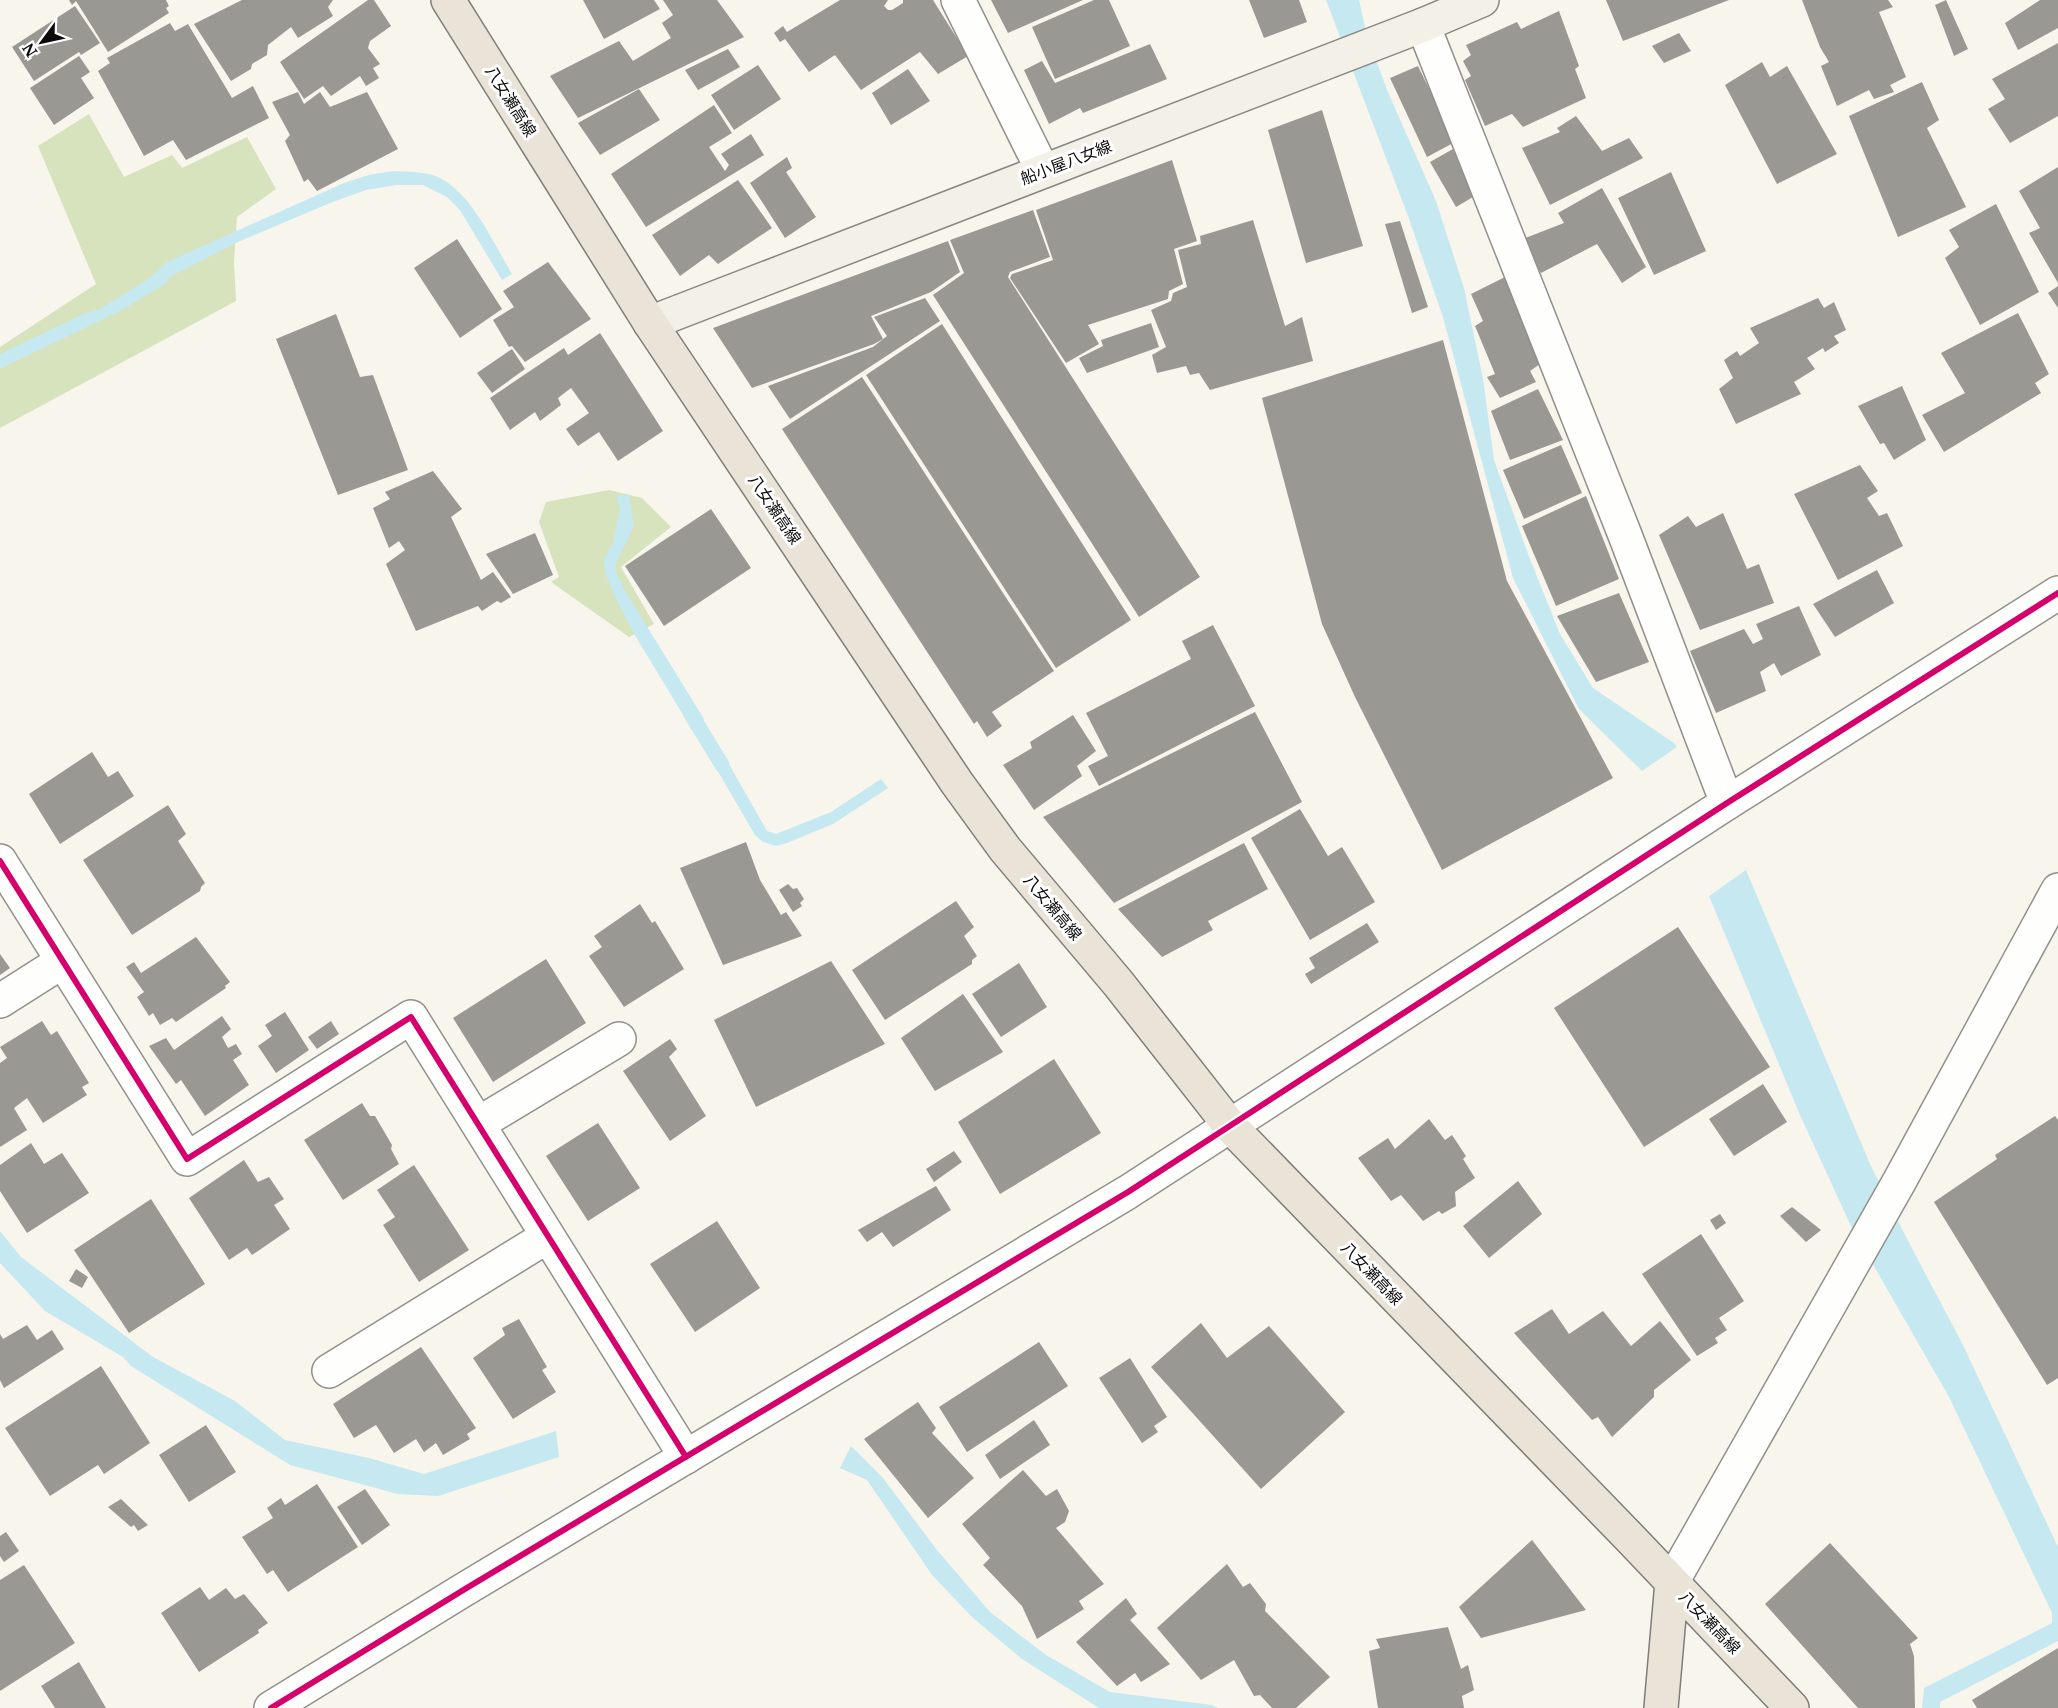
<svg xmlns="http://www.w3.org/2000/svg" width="2058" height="1708" font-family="'Noto Serif','Noto Sans JP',serif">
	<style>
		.forest { fill: #d6e3bd }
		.water { fill: #c6e8f0 }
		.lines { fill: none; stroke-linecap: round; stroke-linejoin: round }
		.stream { stroke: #c6e8f0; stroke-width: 15 }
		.building { fill: #9a9893 }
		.minor-casing { stroke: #91908c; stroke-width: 36 }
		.tertiary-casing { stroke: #91908c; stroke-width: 36 }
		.secondary-casing { stroke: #888683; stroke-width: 36 }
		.primary-casing { stroke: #7e7d7a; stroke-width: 36 }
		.minor { stroke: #fefefc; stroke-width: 33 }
		.tertiary { stroke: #fefefc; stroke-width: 33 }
		.secondary { stroke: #f3f0e8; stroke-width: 33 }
		.primary { stroke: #eae3d8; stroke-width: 33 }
		.cycleway-casing { stroke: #fff; stroke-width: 10 }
		.cycleway { stroke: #d6006c; stroke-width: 6 }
		.labels { text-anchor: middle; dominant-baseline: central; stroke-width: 6; stroke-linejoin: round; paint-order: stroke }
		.street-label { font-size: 16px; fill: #0a0a0a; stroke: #fff }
	</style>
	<rect width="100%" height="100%" fill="#f8f5ed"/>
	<path class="forest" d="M 89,114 L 124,177 L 172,155 L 182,168 L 247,137 L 276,189 L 237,217 L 234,262 L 236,301 L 0,428 L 0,347 L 96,284 L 38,146 Z
		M 609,490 L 642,498 L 671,527 L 621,567 L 654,624 L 629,637 L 551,582 L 559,577 L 539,522 L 546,502 Z"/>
	<path class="water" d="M 1326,0 L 1359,0 L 1366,32 L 1387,90 L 1436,201 L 1464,288 L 1483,379 L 1494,460 L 1528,554 L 1560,634 L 1593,688 L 1674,743 L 1677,747 L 1642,771 L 1579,709 L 1513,578 L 1443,317 L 1408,216 Z
		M 393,171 C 408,172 426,171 440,178 C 472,194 494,244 512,274 L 502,280 L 460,210 L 447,197 L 423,185 L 396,185 L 366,190 L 330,203 L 238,242 L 170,277 L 165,284 L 122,310 L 0,369 L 0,354 L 81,315 L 100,309 L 147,280 L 167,262 L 344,183 L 369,175 Z
		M 629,495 L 634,526 L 616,563 L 616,571 L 624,589 L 704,719 L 702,723 L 703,727 L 694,733 L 636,637 L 615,597 L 605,573 L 604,559 L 613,543 L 620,510 L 617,496 Z
		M 717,743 L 767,831 L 776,834 L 831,812 L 881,779 L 888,788 L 833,824 L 787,843 L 776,846 L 763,842 L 755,835 L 706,751 Z
		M 1746,870 L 1870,1164 L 1906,1237 L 1962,1343 L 2058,1547 L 2058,1641 L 1940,1702 L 1940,1708 L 1922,1708 L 1924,1688 L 2052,1623 L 2052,1613 L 1949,1397 L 1851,1226 L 1800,1115 L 1709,896 Z
		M 0,1231 L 21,1257 L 153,1357 L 235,1401 L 285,1440 L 369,1458 L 424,1474 L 556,1431 L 559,1457 L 438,1496 L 398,1494 L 290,1465 L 131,1366 L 123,1357 L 45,1311 L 0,1263 Z
		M 851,1446 L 883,1478 L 937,1550 L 990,1612 L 1046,1655 L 1110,1692 L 1212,1705 L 1218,1708 L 1099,1708 L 1022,1659 L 972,1617 L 932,1575 L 867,1480 L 840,1468 Z"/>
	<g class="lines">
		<path class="stream" d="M 691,714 L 722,765"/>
	</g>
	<path class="building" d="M 69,0 L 166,0 L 169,6 L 166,8 L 169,13 L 108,52 L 76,1 L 72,5 Z
		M 242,0 L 333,0 L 328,7 L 333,16 L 298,38 L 291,27 L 268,45 L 267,55 L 252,64 L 251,69 L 231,81 L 194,24 Z
		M 368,0 L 374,0 L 391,26 L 370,41 L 368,48 L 380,64 L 373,68 L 379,78 L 366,86 L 360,76 L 331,96 L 323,86 L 304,99 L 280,62 Z
		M 583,0 L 654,0 L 660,9 L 604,39 Z
		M 663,0 L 717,0 L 744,37 L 578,118 L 550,76 L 619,41 L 633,61 L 671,38 L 662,23 L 673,15 Z
		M 840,0 L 888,0 L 884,6 L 888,10 L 892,10 L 903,3 L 903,0 L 933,0 L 968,56 L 938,74 L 920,52 L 861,90 L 835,55 L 809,72 L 785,39 L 780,42 L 774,33 L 783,26 L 787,32 Z
		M 991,0 L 1083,0 L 1008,33 Z
		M 1094,0 L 1109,0 L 1130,46 L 1055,79 L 1032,27 Z
		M 1249,0 L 1299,0 L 1307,22 L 1264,38 Z
		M 1606,0 L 1729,0 L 1623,41 Z
		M 1802,0 L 1888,0 L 1893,7 L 1879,12 L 1906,77 L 1890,85 L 1894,92 L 1874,99 L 1869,90 L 1837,106 L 1821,66 L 1829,62 L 1820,47 Z
		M 1946,0 L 1968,49 L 1954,56 L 1935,5 Z
		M 2040,0 L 2058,0 L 2058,28 L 2018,50 L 2005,23 Z
		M 75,6 L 100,43 L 81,55 L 79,52 L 34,81 L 12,47 Z
		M 1559,11 L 1579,66 L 1575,69 L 1586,98 L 1523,127 L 1512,114 L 1485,126 L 1465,80 L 1471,76 L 1463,61 L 1471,55 L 1466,45 L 1517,22 L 1521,29 Z
		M 170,23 L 175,31 L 188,24 L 232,98 L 253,86 L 269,118 L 186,160 L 173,140 L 144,156 L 98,71 L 110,63 L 107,58 Z
		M 1679,33 L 1691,51 L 1664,63 L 1652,46 Z
		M 2058,43 L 2058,116 L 2010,143 L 1988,109 L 2005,99 L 1992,79 Z
		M 1150,44 L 1167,79 L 1083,113 L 1080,108 L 1049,124 L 1024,70 L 1042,61 L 1055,83 Z
		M 728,49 L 740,67 L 698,90 L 685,70 Z
		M 79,56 L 90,72 L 81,78 L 94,98 L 54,125 L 30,88 Z
		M 1762,62 L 1770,77 L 1787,66 L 1837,154 L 1777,184 L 1725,85 Z
		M 758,65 L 781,99 L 734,130 L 711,95 Z
		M 1418,66 L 1455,142 L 1427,157 L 1390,78 Z
		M 908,69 L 930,101 L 891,125 L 872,93 Z
		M 1922,82 L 1939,120 L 1927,128 L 1966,207 L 1898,237 L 1849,116 Z
		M 639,89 L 660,120 L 600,155 L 578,123 Z
		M 298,92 L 304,104 L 320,92 L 330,107 L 367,92 L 398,149 L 317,191 L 308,179 L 304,182 L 285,141 L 290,135 L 272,102 Z
		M 714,105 L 732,133 L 709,147 L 725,171 L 729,165 L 721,154 L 751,134 L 764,155 L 646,227 L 611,174 Z
		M 1322,110 L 1363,246 L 1306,263 L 1268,130 Z
		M 1576,116 L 1602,151 L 1629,138 L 1643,158 L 1550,205 L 1522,148 L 1560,132 L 1557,128 Z
		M 1453,149 L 1473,197 L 1456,207 L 1430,162 Z
		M 787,157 L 792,168 L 786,172 L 816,217 L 785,238 L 750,183 Z
		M 1172,160 L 1197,241 L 1174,249 L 1183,284 L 1169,291 L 1168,299 L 1088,325 L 1099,344 L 1066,363 L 1010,278 L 1012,274 L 1053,260 L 1036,210 Z
		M 2058,167 L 2058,283 L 2029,233 L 2040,228 L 2019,191 Z
		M 1671,172 L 1706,251 L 1654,275 L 1618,198 Z
		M 738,180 L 772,228 L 718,264 L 709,255 L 680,276 L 652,235 Z
		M 1602,188 L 1646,267 L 1622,283 L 1597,244 L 1541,273 L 1520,240 L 1564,223 L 1558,213 Z
		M 1996,204 L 2039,292 L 1980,325 L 1945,258 L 1959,247 L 1949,230 Z
		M 1033,210 L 1050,257 L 1010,272 L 1008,277 L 1200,577 L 1139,617 L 933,295 L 964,273 L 950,240 Z
		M 1253,220 L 1285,326 L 1302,317 L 1313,361 L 1210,390 L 1199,373 L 1190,375 L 1186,366 L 1157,373 L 1152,355 L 1166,347 L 1151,310 L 1171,301 L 1173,293 L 1187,287 L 1178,250 L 1201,244 L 1200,236 Z
		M 1400,221 L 1428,307 L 1412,313 L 1385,224 Z
		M 457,239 L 502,309 L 460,338 L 414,268 Z
		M 948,241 L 960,272 L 931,292 L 871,316 L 883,339 L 874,344 L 752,388 L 713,328 Z
		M 548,262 L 591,319 L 525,362 L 512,346 L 509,347 L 493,320 L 514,307 L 503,291 Z
		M 1505,277 L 1540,364 L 1530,371 L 1536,382 L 1500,398 L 1487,377 L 1495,374 L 1475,326 L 1483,321 L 1471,294 Z
		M 2058,286 L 2058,308 L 2048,293 Z
		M 925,298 L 940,321 L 790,419 L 768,386 L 873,347 L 887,336 L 874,317 Z
		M 1818,298 L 1824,308 L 1834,302 L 1846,330 L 1834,336 L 1839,343 L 1825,352 L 1823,348 L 1807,358 L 1815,369 L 1794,382 L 1801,394 L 1736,424 L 1719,389 L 1733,378 L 1724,360 L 1737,351 L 1740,356 L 1759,343 L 1750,328 Z
		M 2018,313 L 2049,374 L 2035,383 L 2041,393 L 1944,452 L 1922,415 L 1965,393 L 1941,353 Z
		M 336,314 L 360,377 L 373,375 L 408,470 L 338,495 L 276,339 Z
		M 1151,323 L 1159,347 L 1087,373 L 1079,358 L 1103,346 L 1101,340 Z
		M 942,324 L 1131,620 L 1056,668 L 866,375 Z
		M 600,333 L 663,431 L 618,461 L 599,432 L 578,446 L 566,429 L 589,413 L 571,388 L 558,398 L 561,405 L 540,421 L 535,412 L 510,430 L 490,398 L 564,348 L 568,355 Z
		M 1443,340 L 1507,581 L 1613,778 L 1442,870 L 1355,697 L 1322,624 L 1262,398 Z
		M 512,349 L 525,369 L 492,393 L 477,373 Z
		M 862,377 L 1054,671 L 992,712 L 1002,726 L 987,737 L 977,721 L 974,724 L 782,429 Z
		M 1902,386 L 1926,440 L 1894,460 L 1884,443 L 1880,444 L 1858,406 Z
		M 1538,389 L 1563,440 L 1510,460 L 1491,411 Z
		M 1561,445 L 1582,493 L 1524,519 L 1503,470 Z
		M 1860,465 L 1878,491 L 1867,498 L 1879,516 L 1887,513 L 1903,546 L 1838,580 L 1794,494 Z
		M 433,471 L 462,509 L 451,517 L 481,580 L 493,572 L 511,597 L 501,603 L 497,601 L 482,611 L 478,606 L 416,631 L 386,564 L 405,550 L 399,541 L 389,548 L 373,508 L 390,499 L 385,492 Z
		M 1586,496 L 1619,579 L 1556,606 L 1522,526 Z
		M 711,509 L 751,568 L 664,626 L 625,566 Z
		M 1723,513 L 1747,569 L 1759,564 L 1774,603 L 1700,630 L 1659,535 L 1688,516 L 1696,527 Z
		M 535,533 L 553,575 L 513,594 L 486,554 Z
		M 1877,570 L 1894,603 L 1835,637 L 1813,604 Z
		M 1619,593 L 1649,662 L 1596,682 L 1557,616 Z
		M 1799,606 L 1821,655 L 1781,676 L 1774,663 L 1760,672 L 1766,691 L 1716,713 L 1690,651 L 1744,629 L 1753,644 L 1763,639 L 1756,624 Z
		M 1213,625 L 1255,706 L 1099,786 L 1088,766 L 1108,756 L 1086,713 L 1191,659 L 1182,641 Z
		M 1255,712 L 1302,802 L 1114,903 L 1043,817 Z
		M 1073,715 L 1096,751 L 1077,766 L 1082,776 L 1034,810 L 1003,765 L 1032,748 L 1030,742 Z
		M 92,752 L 108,777 L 118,771 L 134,796 L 60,844 L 29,794 Z
		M 168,805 L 186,834 L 178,841 L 205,883 L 201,887 L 200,891 L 132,935 L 83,860 Z
		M 1300,809 L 1328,856 L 1342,847 L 1375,902 L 1310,940 L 1251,838 Z
		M 746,842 L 760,880 L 781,915 L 786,912 L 802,936 L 723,965 L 680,868 Z
		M 1244,843 L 1268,889 L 1208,921 L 1213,930 L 1162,957 L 1118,909 Z
		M 788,884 L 793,889 L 797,888 L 804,899 L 800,903 L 802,906 L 793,912 L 779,890 Z
		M 956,901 L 974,927 L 964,936 L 977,956 L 972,960 L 972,964 L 885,1020 L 852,970 Z
		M 640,904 L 652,923 L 655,921 L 684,969 L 624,1007 L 589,956 L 602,947 L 594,936 Z
		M 1367,923 L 1379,942 L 1311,984 L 1305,974 L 1315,968 L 1309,958 Z
		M 1678,927 L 1770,1067 L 1644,1147 L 1554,1008 Z
		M 196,937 L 230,982 L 225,986 L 226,988 L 176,1022 L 172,1018 L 160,1025 L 153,1013 L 149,1016 L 137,997 L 144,992 L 126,967 L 134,962 L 141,973 Z
		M 0,954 L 10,968 L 0,975 Z
		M 546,959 L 586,1023 L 493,1082 L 453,1018 Z
		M 831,961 L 885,1044 L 756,1107 L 714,1020 Z
		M 1019,963 L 1047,1007 L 1001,1037 L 972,994 Z
		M 963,994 L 1003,1052 L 935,1091 L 901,1038 Z
		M 285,1012 L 309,1050 L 276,1073 L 258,1046 L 272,1036 L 265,1025 Z
		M 222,1016 L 231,1029 L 222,1037 L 228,1048 L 236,1044 L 242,1054 L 233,1060 L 249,1085 L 205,1116 L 181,1080 L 176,1084 L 149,1046 L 166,1038 L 174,1050 Z
		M 42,1021 L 51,1035 L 57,1031 L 89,1083 L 82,1087 L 87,1095 L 43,1123 L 27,1098 L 14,1108 L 27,1130 L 0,1147 L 0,1063 L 7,1058 L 0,1047 Z
		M 331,1021 L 339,1034 L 317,1049 L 308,1037 Z
		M 670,1039 L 677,1049 L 669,1057 L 706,1116 L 670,1141 L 623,1071 Z
		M 1054,1059 L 1101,1133 L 1000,1194 L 958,1122 Z
		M 1763,1084 L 1787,1122 L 1734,1156 L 1709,1119 Z
		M 362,1103 L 370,1116 L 375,1116 L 392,1145 L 391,1149 L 399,1164 L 343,1200 L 304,1140 Z
		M 2055,1116 L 2058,1120 L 2058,1378 L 2047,1385 L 1934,1202 L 1997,1159 L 1995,1155 Z
		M 1429,1119 L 1445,1140 L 1452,1135 L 1466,1156 L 1463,1159 L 1475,1178 L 1455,1192 L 1456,1206 L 1442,1214 L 1439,1211 L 1423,1221 L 1401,1195 L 1391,1201 L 1358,1158 L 1388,1138 L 1395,1149 Z
		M 598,1123 L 640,1188 L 588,1221 L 546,1156 Z
		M 31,1143 L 44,1164 L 62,1153 L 89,1193 L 27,1233 L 0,1191 L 0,1165 Z
		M 954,1151 L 962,1162 L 934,1182 L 926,1169 Z
		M 244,1160 L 258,1182 L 269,1177 L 284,1199 L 274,1205 L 290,1229 L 252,1255 L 247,1248 L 229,1260 L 189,1198 Z
		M 414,1165 L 469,1250 L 419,1282 L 383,1225 L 395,1217 L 377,1190 Z
		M 1518,1181 L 1542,1214 L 1489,1258 L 1463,1226 Z
		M 936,1186 L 951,1210 L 893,1247 L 882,1232 L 867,1242 L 858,1230 Z
		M 151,1199 L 205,1284 L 129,1333 L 74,1250 Z
		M 1792,1207 L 1821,1230 L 1806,1242 L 1780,1216 Z
		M 1720,1214 L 1726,1223 L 1716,1230 L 1710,1220 Z
		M 717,1221 L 760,1288 L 695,1332 L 650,1264 Z
		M 1701,1234 L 1744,1301 L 1719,1318 L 1727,1330 L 1715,1338 L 1718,1343 L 1697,1356 L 1642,1274 Z
		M 76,1269 L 88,1277 L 82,1288 L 69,1281 Z
		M 1552,1309 L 1569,1334 L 1603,1311 L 1631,1346 L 1660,1321 L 1691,1360 L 1654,1390 L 1654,1397 L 1612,1437 L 1598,1417 L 1592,1420 L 1514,1333 Z
		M 519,1319 L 547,1367 L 542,1370 L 556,1392 L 513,1419 L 473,1358 L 505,1335 L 502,1328 Z
		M 1201,1323 L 1227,1358 L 1269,1326 L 1345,1412 L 1261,1489 L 1151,1367 Z
		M 27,1325 L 37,1340 L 52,1330 L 64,1349 L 4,1388 L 0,1380 L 0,1334 L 3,1339 Z
		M 1039,1342 L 1068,1386 L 967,1452 L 939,1407 Z
		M 421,1347 L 476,1428 L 467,1434 L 470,1439 L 443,1455 L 436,1443 L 424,1452 L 416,1439 L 394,1453 L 376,1425 L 354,1438 L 333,1404 Z
		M 1130,1358 L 1167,1417 L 1154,1426 L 1158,1432 L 1142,1443 L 1099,1378 Z
		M 101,1366 L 150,1443 L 104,1474 L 98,1465 L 50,1496 L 5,1428 Z
		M 918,1402 L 936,1428 L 932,1433 L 974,1478 L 928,1518 L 864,1439 Z
		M 1034,1420 L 1050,1445 L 1000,1479 L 985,1455 Z
		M 206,1425 L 236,1472 L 189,1502 L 159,1455 Z
		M 1023,1470 L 1046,1496 L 1057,1489 L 1069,1511 L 1065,1522 L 1056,1528 L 1104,1584 L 1079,1601 L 1084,1609 L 1037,1639 L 1022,1606 L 983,1565 L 990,1558 L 962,1524 Z
		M 317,1484 L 358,1547 L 288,1592 L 273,1570 L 267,1574 L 242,1537 L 273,1518 L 267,1508 L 281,1498 L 285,1505 Z
		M 365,1489 L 390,1525 L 362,1545 L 337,1507 Z
		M 121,1499 L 148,1525 L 138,1531 L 134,1525 L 131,1527 L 108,1507 Z
		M 6,1532 L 19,1551 L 4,1562 L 0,1556 L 0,1536 Z
		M 1532,1540 L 1586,1610 L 1481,1638 L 1459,1607 Z
		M 1830,1543 L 1918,1638 L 1910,1644 L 1914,1656 L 1915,1708 L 1858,1708 L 1765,1604 Z
		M 1227,1564 L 1243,1587 L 1250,1583 L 1266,1604 L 1265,1611 L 1330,1677 L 1296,1708 L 1272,1708 L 1260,1695 L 1254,1696 L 1234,1660 L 1201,1680 L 1157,1628 Z
		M 24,1565 L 75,1643 L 0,1691 L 0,1580 Z
		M 200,1587 L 209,1600 L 226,1588 L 235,1599 L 244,1594 L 268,1623 L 258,1630 L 259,1633 L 199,1672 L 161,1613 Z
		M 1126,1598 L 1137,1614 L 1130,1620 L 1170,1664 L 1141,1682 L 1135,1673 L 1117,1686 L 1076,1642 Z
		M 1448,1627 L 1461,1669 L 1468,1665 L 1474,1690 L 1462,1696 L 1464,1708 L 1378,1708 L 1369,1651 L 1380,1648 L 1376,1639 Z
		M 2058,1648 L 2058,1708 L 1977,1708 L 1972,1700 Z
		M 79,1662 L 106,1708 L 55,1708 L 41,1686 Z"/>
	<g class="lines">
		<defs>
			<path id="minor" d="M 958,0 L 1043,171
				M 1423,25 L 1625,535 L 1727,803
				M 0,861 L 187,1159 L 411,1017 L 686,1457
				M 0,1001 L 63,961
				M 478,1124 L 619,1039
				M 329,1371 L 548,1236"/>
			<path id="tertiary" d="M 1672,1582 L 1899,1182 L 2058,890
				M 271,1708 L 465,1589 L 1128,1192 L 1727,803 L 2058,593"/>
			<path id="secondary" d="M 650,323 L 1423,25 L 1482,0"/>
			<path id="primary" d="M 448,0 L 650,323 L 957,783 L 1005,849 L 1118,983 L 1231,1127 L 1630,1538 L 1792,1708
				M 1661,1708 L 1672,1582"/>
		</defs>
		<use href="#minor" class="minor-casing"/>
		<use href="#tertiary" class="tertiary-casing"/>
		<use href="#secondary" class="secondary-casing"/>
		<use href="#primary" class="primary-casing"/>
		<use href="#minor" class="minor"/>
		<use href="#tertiary" class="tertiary"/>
		<use href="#secondary" class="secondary"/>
		<use href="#primary" class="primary"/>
		<defs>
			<path id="cycleway" d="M 0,861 L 187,1159 L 411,1017 L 686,1457
				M 271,1708 L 465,1589 L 1128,1192 L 1727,803 L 2058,593"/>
		</defs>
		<use href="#cycleway" class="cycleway-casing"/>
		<use href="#cycleway" class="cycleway"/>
	</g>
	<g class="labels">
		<g class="street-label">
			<text transform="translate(511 101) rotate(58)">八女瀬高線</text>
			<text transform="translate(1066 162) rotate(-21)">船小屋八女線</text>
			<text transform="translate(775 509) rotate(56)">八女瀬高線</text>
			<text transform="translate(1053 907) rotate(50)">八女瀬高線</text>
			<text transform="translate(1372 1273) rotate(46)">八女瀬高線</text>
			<text transform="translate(1710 1622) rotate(46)">八女瀬高線</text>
		</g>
	</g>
	<g transform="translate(42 42) rotate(237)" stroke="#ffffff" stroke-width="4.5" paint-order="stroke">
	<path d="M0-4.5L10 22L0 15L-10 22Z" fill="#0a0a0a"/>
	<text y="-9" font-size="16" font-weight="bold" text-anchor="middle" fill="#0a0a0a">N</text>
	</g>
</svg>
